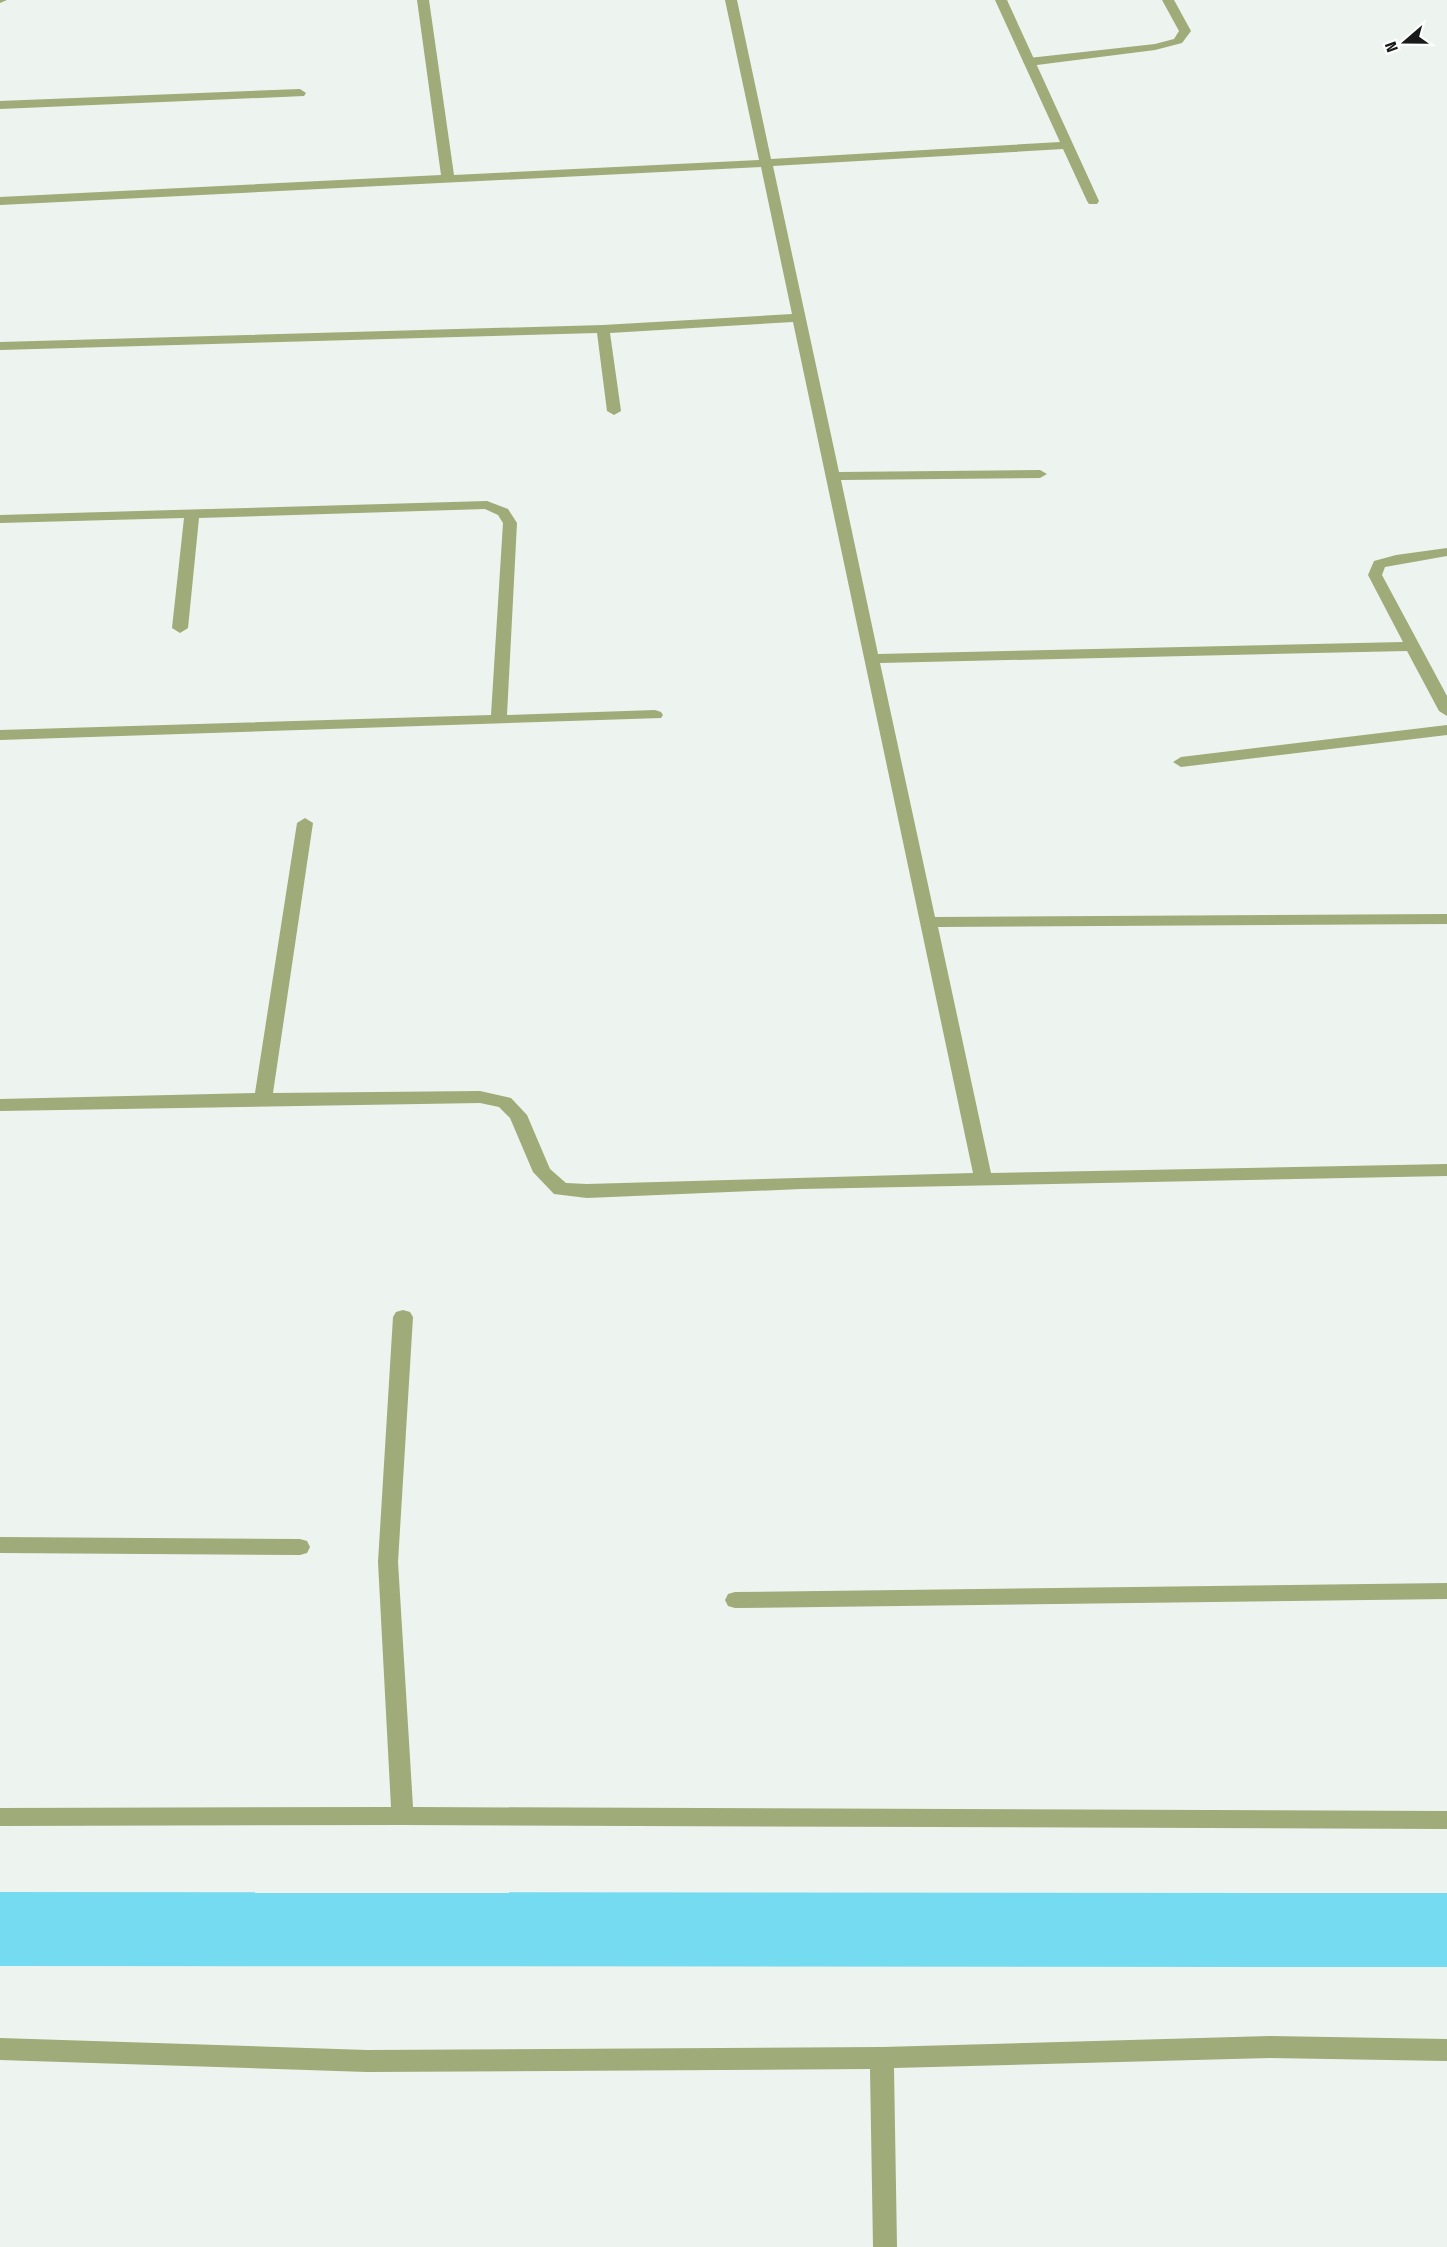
<svg xmlns="http://www.w3.org/2000/svg" width="1447" height="2247" font-family="'Fira Sans Condensed',sans-serif">
	<style>
		.lines { fill: none; stroke-linecap: round; stroke-linejoin: round }
		.canal { fill: #75dbf0; fill-rule: evenodd }
		.lane { fill: #9fab78; fill-rule: evenodd }
		.street { fill: #9fab78; fill-rule: evenodd }
	</style>
	<rect width="100%" height="100%" fill="#edf3ee"/>
	<g class="lines">
		<path class="canal" d="M 0,1892 L 1447,1893 L 1447,1967 L 0,1966 Z"/>
		<path class="lane" d="M 1162,0 L 1174,0 L 1191,31 L 1182,43 L 1155,50 L 1029,66 L 1023,62 L 1029,58 L 1155,44 L 1174,39 L 1179,31 Z"/>
		<path class="street" d="M 0,0 L 7,0 L 0,3 Z
			M 417,0 L 429,0 L 454,175 L 759,160 L 725,0 L 737,0 L 771,159 L 1060,142 L 995,0 L 1007,0 L 1099,201 L 1097,204 L 1089,204 L 1087,201 L 1063,149 L 773,166 L 839,472 L 1040,470 L 1047,474 L 1040,478 L 841,480 L 878,654 L 1403,642 L 1368,575 L 1374,561 L 1396,555 L 1447,548 L 1447,556 L 1385,567 L 1382,575 L 1447,696 L 1447,716 L 1439,711 L 1407,651 L 880,663 L 935,917 L 1447,914 L 1447,924 L 938,927 L 991,1173 L 1447,1164 L 1447,1176 L 801,1189 L 587,1198 L 554,1194 L 533,1172 L 510,1118 L 499,1107 L 480,1103 L 0,1111 L 0,1099 L 255,1093 L 297,823 L 305,818 L 313,823 L 273,1093 L 480,1091 L 511,1098 L 527,1115 L 550,1169 L 566,1183 L 587,1184 L 973,1173 L 793,322 L 610,333 L 621,411 L 614,415 L 607,411 L 597,333 L 0,350 L 0,342 L 603,325 L 792,314 L 761,167 L 0,205 L 0,197 L 441,175 Z
			M 300,89 L 306,93 L 304,96 L 0,109 L 0,101 Z
			M 487,501 L 508,509 L 517,523 L 507,715 L 655,710 L 661,712 L 663,715 L 661,718 L 0,740 L 0,730 L 491,715 L 503,523 L 498,515 L 485,509 L 199,518 L 188,628 L 180,633 L 172,628 L 184,518 L 0,523 L 0,515 Z
			M 1447,725 L 1447,735 L 1181,767 L 1173,762 L 1181,757 Z
			M 403,1310 L 410,1312 L 413,1317 L 398,1562 L 413,1807 L 1447,1811 L 1447,1829 L 403,1825 L 0,1826 L 0,1808 L 391,1807 L 378,1562 L 393,1317 L 396,1312 Z
			M 0,1537 L 300,1539 L 307,1541 L 310,1547 L 307,1553 L 300,1555 L 0,1553 Z
			M 1447,1583 L 1447,1599 L 735,1608 L 728,1606 L 725,1600 L 728,1594 L 735,1592 Z
			M 1270,2036 L 1447,2039 L 1447,2061 L 1270,2058 L 894,2068 L 897,2247 L 873,2247 L 870,2069 L 367,2072 L 0,2060 L 0,2038 L 367,2050 L 882,2047 Z"/>
	</g>
	<g transform="translate(1405 42) rotate(250)" stroke="#ffffff" stroke-width="4.5" paint-order="stroke">
	<path d="M0-4.5L10 22L0 15L-10 22Z" fill="#191b1a"/>
	<text y="-9" font-size="16" font-weight="bold" text-anchor="middle" fill="#191b1a">N</text>
	</g>
</svg>
